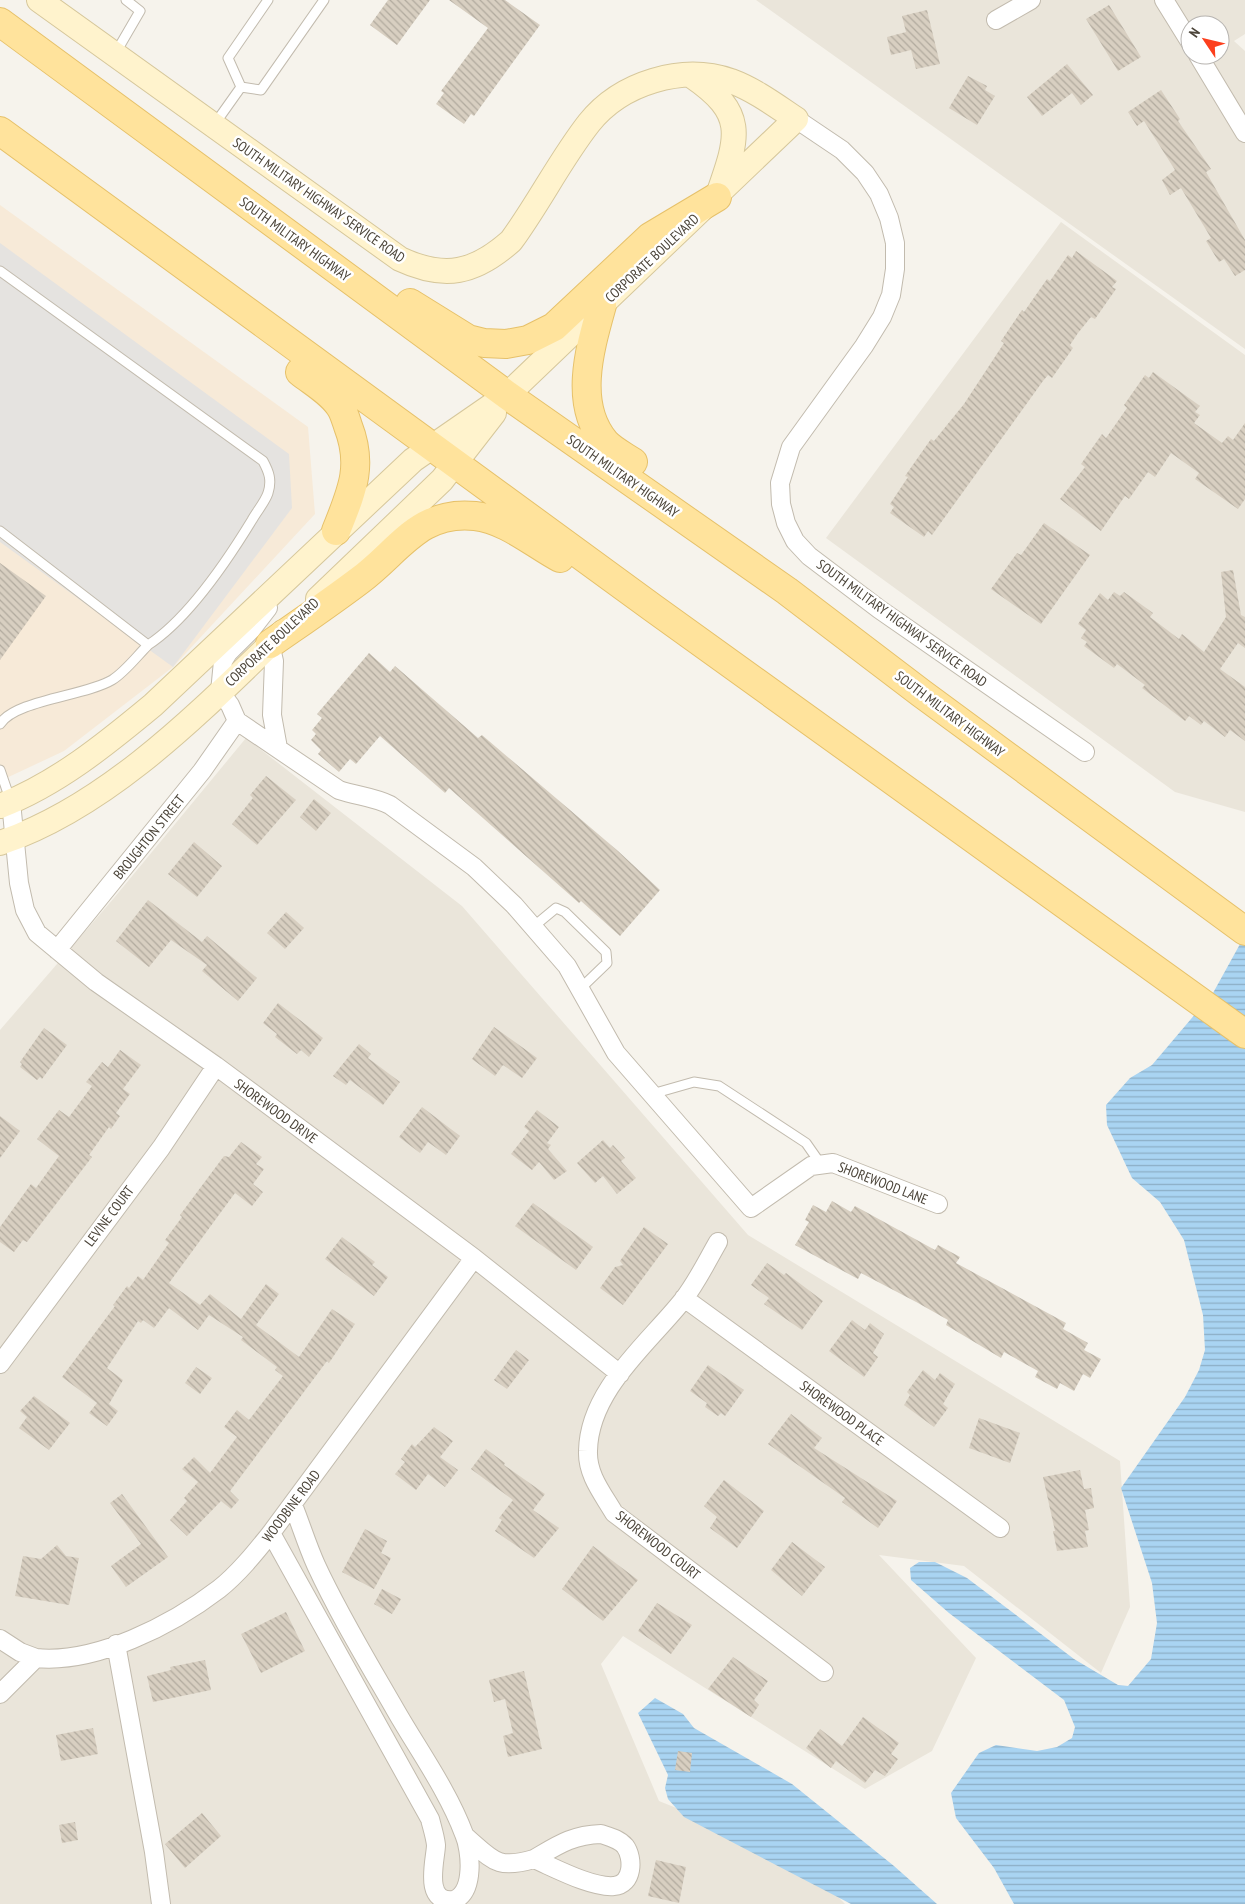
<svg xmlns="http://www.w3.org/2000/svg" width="1245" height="1904" font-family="'PT Sans Narrow',sans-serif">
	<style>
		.residential { fill: #eae5da; fill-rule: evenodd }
		.commercial { fill: #f7ead8 }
		.parking { fill: #e5e3e0 }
		.water { fill: url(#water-rules) }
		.building { fill: url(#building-back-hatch) }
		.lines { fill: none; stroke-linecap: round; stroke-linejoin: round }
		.lane-casing { stroke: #c2bbae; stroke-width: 11 }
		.street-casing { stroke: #c2bbae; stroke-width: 20 }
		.secondary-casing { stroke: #d6c79b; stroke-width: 26 }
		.primary-casing { stroke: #e6c16a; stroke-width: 30 }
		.lane { stroke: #fff; stroke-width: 9 }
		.street { stroke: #fff; stroke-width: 18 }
		.secondary { stroke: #fff3cd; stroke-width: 24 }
		.primary { stroke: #ffe39c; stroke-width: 28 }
		.labels { text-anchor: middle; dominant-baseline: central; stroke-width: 5; stroke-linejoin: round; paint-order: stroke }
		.street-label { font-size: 14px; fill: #4b4439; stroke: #fff }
	</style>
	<defs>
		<pattern id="water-rules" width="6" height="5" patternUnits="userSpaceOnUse" patternTransform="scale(1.25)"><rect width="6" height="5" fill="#a9d4f2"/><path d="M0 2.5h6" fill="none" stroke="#8caec5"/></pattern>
		<pattern id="building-back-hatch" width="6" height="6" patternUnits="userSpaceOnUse" patternTransform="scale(1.25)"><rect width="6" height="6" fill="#d8cfc1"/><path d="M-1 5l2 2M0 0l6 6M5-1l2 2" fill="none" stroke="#b1aa9e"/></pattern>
	</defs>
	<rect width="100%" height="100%" fill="#f6f3ec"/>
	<path class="residential" d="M 756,0 L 1245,0 L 1245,34 L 1234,41 L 1245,51 L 1245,349 ZM 1190,25 L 1220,25 L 1220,55 L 1190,55 Z
		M 1061,222 L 1245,355 L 1245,812 L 1175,792 L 826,538 Z
		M 246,738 L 462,906 L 748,1235 L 1120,1461 L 1130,1607 L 1101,1673 L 964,1566 L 879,1555 L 976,1658 L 932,1751 L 865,1789 L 623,1636 L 601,1664 L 659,1801 L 800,1858 L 845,1904 L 0,1904 L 0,1030 L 114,898 Z"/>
	<path class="commercial" d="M 0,205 L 308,427 L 315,514 L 173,667 L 64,751 L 0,781 Z"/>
	<path class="parking" d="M 0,243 L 289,454 L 292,508 L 173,667 L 0,542 Z"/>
	<path class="water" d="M 1245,935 L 1245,1904 L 1014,1904 L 994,1868 L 956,1818 L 951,1793 L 979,1753 L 996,1745 L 1037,1751 L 1057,1747 L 1072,1738 L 1075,1727 L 1064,1700 L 949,1613 L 911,1580 L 910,1568 L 919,1562 L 935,1562 L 967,1578 L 1074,1659 L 1118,1685 L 1128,1686 L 1151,1659 L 1157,1623 L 1152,1583 L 1121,1488 L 1185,1397 L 1199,1370 L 1205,1350 L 1203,1315 L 1184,1240 L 1160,1202 L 1132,1178 L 1107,1125 L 1106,1105 L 1130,1078 L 1152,1065 L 1213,993 Z
		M 655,1698 L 683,1714 L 694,1728 L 792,1784 L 894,1866 L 937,1904 L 851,1904 L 684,1817 L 668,1799 L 665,1788 L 668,1775 L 638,1713 Z"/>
	<path class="building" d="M 388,0 L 430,0 L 397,45 L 370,25 Z
		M 449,0 L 505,0 L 540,25 L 474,116 L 471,114 L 464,124 L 436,104 L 444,93 L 441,91 L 488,28 Z
		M 1109,5 L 1141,57 L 1118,71 L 1086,19 Z
		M 927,10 L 940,64 L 916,69 L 911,50 L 891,55 L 887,37 L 906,32 L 902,16 Z
		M 1067,64 L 1093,95 L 1081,105 L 1072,93 L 1042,116 L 1027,97 Z
		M 968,76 L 987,86 L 985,90 L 995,96 L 977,125 L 949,108 Z
		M 1161,90 L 1180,119 L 1178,121 L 1211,169 L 1206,172 L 1245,240 L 1245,270 L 1235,276 L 1224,259 L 1219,262 L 1206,241 L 1211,238 L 1181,188 L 1170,195 L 1162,180 L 1175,170 L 1144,121 L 1137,126 L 1128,112 Z
		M 1076,251 L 1117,281 L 1112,287 L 1116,289 L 1095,319 L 1091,317 L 1078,333 L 1070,345 L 1073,348 L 1052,378 L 1048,375 L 1043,381 L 932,535 L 928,531 L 924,537 L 890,513 L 894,507 L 890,504 L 908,477 L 905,476 L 931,439 L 934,441 L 964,404 L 1004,343 L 1001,341 L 1022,310 L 1024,312 L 1047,279 L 1050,281 L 1068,255 L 1072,258 Z
		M 1153,372 L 1200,406 L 1195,412 L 1200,415 L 1194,423 L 1222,443 L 1228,436 L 1233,440 L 1245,423 L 1245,499 L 1238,509 L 1195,479 L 1199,473 L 1171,453 L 1155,477 L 1148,472 L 1129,499 L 1125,496 L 1101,531 L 1060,499 L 1085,467 L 1081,464 L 1102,434 L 1106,438 L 1127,408 L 1124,405 L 1145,375 L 1149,378 Z
		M 1044,523 L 1090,555 L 1041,624 L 991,589 L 1017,553 L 1021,555 Z
		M 0,563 L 46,596 L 0,660 Z
		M 1233,570 L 1241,615 L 1245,617 L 1245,648 L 1238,643 L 1220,669 L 1245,687 L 1245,741 L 1230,730 L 1225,737 L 1204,721 L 1201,725 L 1189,716 L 1185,721 L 1142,688 L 1145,685 L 1117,664 L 1114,668 L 1084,646 L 1087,642 L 1081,638 L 1086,630 L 1078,624 L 1100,593 L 1108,600 L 1114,592 L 1120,596 L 1124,592 L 1153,613 L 1150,617 L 1179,639 L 1182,634 L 1204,652 L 1226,617 L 1221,572 Z
		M 369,653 L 390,672 L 395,666 L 478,738 L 482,735 L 618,851 L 660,890 L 620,936 L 581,901 L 579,903 L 449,788 L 445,793 L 380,736 L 356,764 L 350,759 L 339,772 L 318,754 L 321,750 L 311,740 L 316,734 L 312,730 L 322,718 L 317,714 Z
		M 266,776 L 296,800 L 257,845 L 232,824 L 253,798 L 250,795 Z
		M 314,799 L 331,813 L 316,831 L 300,817 Z
		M 194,842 L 222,866 L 197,897 L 168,874 Z
		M 148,900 L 202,942 L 207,936 L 257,978 L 238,1001 L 202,971 L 207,965 L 171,940 L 149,967 L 116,941 Z
		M 286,912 L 304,928 L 285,949 L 267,933 Z
		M 278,1003 L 323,1038 L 309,1057 L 301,1050 L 297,1054 L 275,1037 L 277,1034 L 263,1023 Z
		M 494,1027 L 537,1058 L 522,1078 L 503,1065 L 495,1076 L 472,1059 Z
		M 44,1028 L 67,1045 L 42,1079 L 40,1077 L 37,1080 L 20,1067 L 22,1064 L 20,1062 Z
		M 359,1044 L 371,1054 L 368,1058 L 400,1082 L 383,1105 L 350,1080 L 346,1085 L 333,1076 Z
		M 120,1050 L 141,1065 L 123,1089 L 130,1094 L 116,1113 L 120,1116 L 111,1129 L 109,1127 L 89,1155 L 92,1157 L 27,1242 L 23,1240 L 14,1252 L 0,1242 L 0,1227 L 31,1184 L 36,1188 L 59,1156 L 37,1139 L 59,1110 L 69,1117 L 92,1086 L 86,1082 L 102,1062 L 108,1067 Z
		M 422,1107 L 460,1136 L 446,1155 L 428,1142 L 420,1153 L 399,1137 Z
		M 537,1110 L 559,1127 L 547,1143 L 551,1145 L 548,1149 L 567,1171 L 554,1180 L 539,1162 L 532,1170 L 511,1154 L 529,1131 L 524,1127 Z
		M 0,1116 L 20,1131 L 0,1158 Z
		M 603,1140 L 610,1148 L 613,1145 L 625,1158 L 621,1161 L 636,1178 L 617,1194 L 603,1176 L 595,1183 L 577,1163 Z
		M 241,1142 L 262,1157 L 256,1164 L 264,1169 L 253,1184 L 263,1192 L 252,1206 L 235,1193 L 169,1283 L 200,1305 L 210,1294 L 241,1319 L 266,1284 L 279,1294 L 256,1325 L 299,1357 L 332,1309 L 355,1324 L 329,1363 L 327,1361 L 230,1491 L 239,1500 L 231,1509 L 221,1501 L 187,1536 L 170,1520 L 187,1501 L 184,1498 L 198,1482 L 182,1469 L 194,1457 L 210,1473 L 237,1437 L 224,1427 L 237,1410 L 249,1420 L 283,1376 L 275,1370 L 277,1367 L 241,1340 L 243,1337 L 209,1315 L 198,1330 L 169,1308 L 154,1328 L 143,1320 L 141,1323 L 138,1321 L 107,1368 L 123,1380 L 109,1404 L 118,1411 L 107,1426 L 89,1413 L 97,1403 L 62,1377 L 115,1306 L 113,1305 L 127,1286 L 129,1288 L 138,1276 L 143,1280 L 169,1243 L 165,1240 L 182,1217 L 180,1215 L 224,1156 L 229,1157 Z
		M 832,1201 L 851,1212 L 855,1206 L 935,1250 L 938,1245 L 960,1257 L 956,1263 L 1066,1323 L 1063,1329 L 1088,1343 L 1084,1350 L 1101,1359 L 1090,1378 L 1083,1374 L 1074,1391 L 1060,1383 L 1057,1389 L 1035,1377 L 1038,1371 L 1004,1352 L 1001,1358 L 946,1325 L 948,1320 L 918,1303 L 861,1273 L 858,1279 L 795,1245 L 809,1222 L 805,1220 L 813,1205 L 826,1212 Z
		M 533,1203 L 593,1247 L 576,1270 L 515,1226 Z
		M 644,1227 L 668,1244 L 623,1305 L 600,1288 L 615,1267 L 623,1265 L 620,1261 Z
		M 342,1237 L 375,1262 L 372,1265 L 388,1277 L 374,1296 L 325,1259 Z
		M 767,1263 L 784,1275 L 786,1273 L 823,1301 L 802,1330 L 764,1304 L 769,1298 L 751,1285 Z
		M 852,1320 L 865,1330 L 870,1323 L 884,1334 L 873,1353 L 878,1357 L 864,1377 L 829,1351 Z
		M 516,1350 L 529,1360 L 507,1389 L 494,1380 Z
		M 708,1365 L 744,1390 L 725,1416 L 721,1413 L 718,1416 L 705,1407 L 707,1403 L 690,1391 Z
		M 196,1367 L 212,1378 L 200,1394 L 185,1383 Z
		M 923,1370 L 935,1380 L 940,1373 L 955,1384 L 943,1404 L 948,1408 L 934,1427 L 904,1405 L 910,1395 L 907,1392 Z
		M 34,1396 L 70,1423 L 49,1450 L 19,1428 L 27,1417 L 20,1411 Z
		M 791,1414 L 822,1438 L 814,1448 L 897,1501 L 878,1528 L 842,1502 L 845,1498 L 768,1444 Z
		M 979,1418 L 1020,1433 L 1010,1463 L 969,1448 Z
		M 434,1427 L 453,1441 L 440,1457 L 458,1470 L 445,1487 L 428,1474 L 416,1490 L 395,1474 L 405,1462 L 401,1459 L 412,1444 L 415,1447 Z
		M 486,1449 L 505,1463 L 504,1465 L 545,1494 L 533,1510 L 559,1528 L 534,1558 L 495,1531 L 502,1520 L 499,1518 L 513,1500 L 471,1469 Z
		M 1080,1470 L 1084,1489 L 1091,1488 L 1094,1508 L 1085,1510 L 1089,1530 L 1085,1531 L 1088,1547 L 1057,1551 L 1053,1531 L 1055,1531 L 1043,1477 Z
		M 724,1480 L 764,1511 L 737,1548 L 710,1528 L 717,1517 L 704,1506 Z
		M 122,1494 L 168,1557 L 126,1587 L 111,1566 L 141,1544 L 110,1503 Z
		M 365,1529 L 387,1541 L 381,1553 L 391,1558 L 374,1589 L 342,1572 Z
		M 792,1542 L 825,1567 L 802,1596 L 771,1570 Z
		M 57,1545 L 66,1556 L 79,1558 L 69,1605 L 15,1596 L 23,1556 L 41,1559 Z
		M 593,1546 L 638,1580 L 603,1621 L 562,1589 Z
		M 382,1589 L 401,1599 L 392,1614 L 374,1604 Z
		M 657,1603 L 692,1625 L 671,1654 L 638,1631 Z
		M 286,1612 L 305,1651 L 261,1673 L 241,1634 Z
		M 733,1657 L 768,1681 L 754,1700 L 759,1705 L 751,1717 L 708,1689 Z
		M 205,1660 L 211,1690 L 153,1702 L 147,1676 L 171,1670 L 170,1667 Z
		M 524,1671 L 542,1749 L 508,1757 L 503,1736 L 513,1733 L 505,1699 L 494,1702 L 489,1680 Z
		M 863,1717 L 899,1743 L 891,1754 L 898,1759 L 885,1776 L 875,1770 L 865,1783 L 836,1761 L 831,1768 L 806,1748 L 820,1729 L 842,1746 Z
		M 93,1728 L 98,1754 L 61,1761 L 56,1735 Z
		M 678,1751 L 692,1753 L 690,1772 L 675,1770 Z
		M 202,1813 L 221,1836 L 185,1868 L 165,1844 Z
		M 75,1822 L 78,1840 L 62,1843 L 59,1825 Z
		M 656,1860 L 686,1867 L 679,1903 L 648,1896 Z"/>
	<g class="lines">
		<defs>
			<path id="lane" d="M 115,54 L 140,11 L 126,0
				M 241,87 L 261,90 L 324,0
				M 241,87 L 228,58 L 268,0
				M 214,125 L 241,87
				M 0,271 L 263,461 C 269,472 272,480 268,493 C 265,502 257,511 252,520 C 227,561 188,619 148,645 L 0,531
				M 0,724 C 15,700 85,696 112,680 C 125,672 137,656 148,645
				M 0,770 L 11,802
				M 533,927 L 556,908 L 565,912 L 606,952 L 607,963 L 581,988
				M 652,1094 L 694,1082 L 719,1086 L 806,1143 L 820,1163"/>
			<path id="street" d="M 1164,0 L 1190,42
				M 996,20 L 1031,0
				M 1198,55 L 1245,133
				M 796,119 L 842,150 L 865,173 L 879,194 L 889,218 L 895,243 L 895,269 L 891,295 L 882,317 L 864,346 L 791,447 L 780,483 L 781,504 L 786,523 L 795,541 L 809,556 L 879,609 L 1085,752
				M 268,608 L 251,630 L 228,653 L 223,661 L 220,692 L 230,705 L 237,721 L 339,790 C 357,796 374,797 390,805 L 474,867 L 514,905 L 567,966 L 616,1053 L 751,1208 L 811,1166 L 833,1163 L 938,1204
				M 270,644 L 274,661 L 272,715 L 278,748
				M 11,802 L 19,883 L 25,910 L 37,933 L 96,982 L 216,1066 L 474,1258 L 620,1374
				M 57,950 L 202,771 L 237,721
				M 718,1242 C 707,1261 697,1282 683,1300 C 648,1344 589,1390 588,1451 C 587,1475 603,1494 614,1513 L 824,1672
				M 684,1298 L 1000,1528
				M 0,1364 L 161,1148 L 216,1066
				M 271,1533 L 430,1819 C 432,1827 435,1836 436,1845 C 436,1858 422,1904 454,1900 C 475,1892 471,1850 464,1834 C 448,1791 419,1751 396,1711 C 369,1664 339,1615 316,1565 C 307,1545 301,1525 293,1505
				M 0,1639 L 20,1652 L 36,1658
				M 116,1644 L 154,1852 L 161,1904
				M 0,1694 L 36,1658 C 96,1664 172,1625 219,1589 C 238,1574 255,1553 271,1533 L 474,1258
				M 601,1834 C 610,1837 619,1839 625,1846 C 634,1858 633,1885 614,1886 C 592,1888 555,1868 534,1859 C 558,1845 572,1835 601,1834 Z
				M 465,1836 C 493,1860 496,1870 534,1859"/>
			<path id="secondary" d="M 692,76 C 746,113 739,135 719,192
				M 318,599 L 442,480 L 494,413
				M 0,806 C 57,784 106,744 153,705 L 413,460 L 507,395 L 796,119 C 775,105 755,90 731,81 C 682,64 621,83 589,123 C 560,160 539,203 511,241 C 475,273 445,280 400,259 L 39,0
				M 0,843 C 109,806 201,711 283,632"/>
			<path id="primary" d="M 0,22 L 507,395 L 787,591 L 921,693 L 1245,931
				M 0,131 L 653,608 L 1245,1034
				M 410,303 L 468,339 L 484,343 L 506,344 L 528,340 L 554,327 L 650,237 L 717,197
				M 602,305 C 590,348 573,404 605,442 C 612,450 624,456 633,462
				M 300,372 C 314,383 332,393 341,408 C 344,413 346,420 348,426 C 364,467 351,493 336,531
				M 270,644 C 300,623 331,602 360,580 C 399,551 419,510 475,516 C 505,519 534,544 560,558"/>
		</defs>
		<use href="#lane" class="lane-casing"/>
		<use href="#street" class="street-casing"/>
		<use href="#secondary" class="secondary-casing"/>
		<use href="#primary" class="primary-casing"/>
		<use href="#lane" class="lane"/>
		<use href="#street" class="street"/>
		<use href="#secondary" class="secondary"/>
		<use href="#primary" class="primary"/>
	</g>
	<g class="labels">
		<g class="street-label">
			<text transform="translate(319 200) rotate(35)">SOUTH MILITARY HIGHWAY SERVICE ROAD</text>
			<text transform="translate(295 239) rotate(36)">SOUTH MILITARY HIGHWAY</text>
			<text transform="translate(652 258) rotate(-43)">CORPORATE BOULEVARD</text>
			<text transform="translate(623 476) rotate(35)">SOUTH MILITARY HIGHWAY</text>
			<text transform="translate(902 623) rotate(36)">SOUTH MILITARY HIGHWAY SERVICE ROAD</text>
			<text transform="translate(272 642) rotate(-43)">CORPORATE BOULEVARD</text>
			<text transform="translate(950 714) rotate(37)">SOUTH MILITARY HIGHWAY</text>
			<text transform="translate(149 837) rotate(-51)">BROUGHTON STREET</text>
			<text transform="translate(276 1111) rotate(36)">SHOREWOOD DRIVE</text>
			<text transform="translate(883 1183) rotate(21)">SHOREWOOD LANE</text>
			<text transform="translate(109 1216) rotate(-53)">LEVINE COURT</text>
			<text transform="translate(842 1413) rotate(36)">SHOREWOOD PLACE</text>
			<text transform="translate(291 1506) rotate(-53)">WOODBINE ROAD</text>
			<text transform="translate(658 1545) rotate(38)">SHOREWOOD COURT</text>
		</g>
	</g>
	<g transform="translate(1205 40) rotate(305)"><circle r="24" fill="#ffffff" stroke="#b7b4b0"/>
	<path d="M0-4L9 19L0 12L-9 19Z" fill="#fc3f1d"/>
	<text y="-8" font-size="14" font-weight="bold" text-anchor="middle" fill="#4b4439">N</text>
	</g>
</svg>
